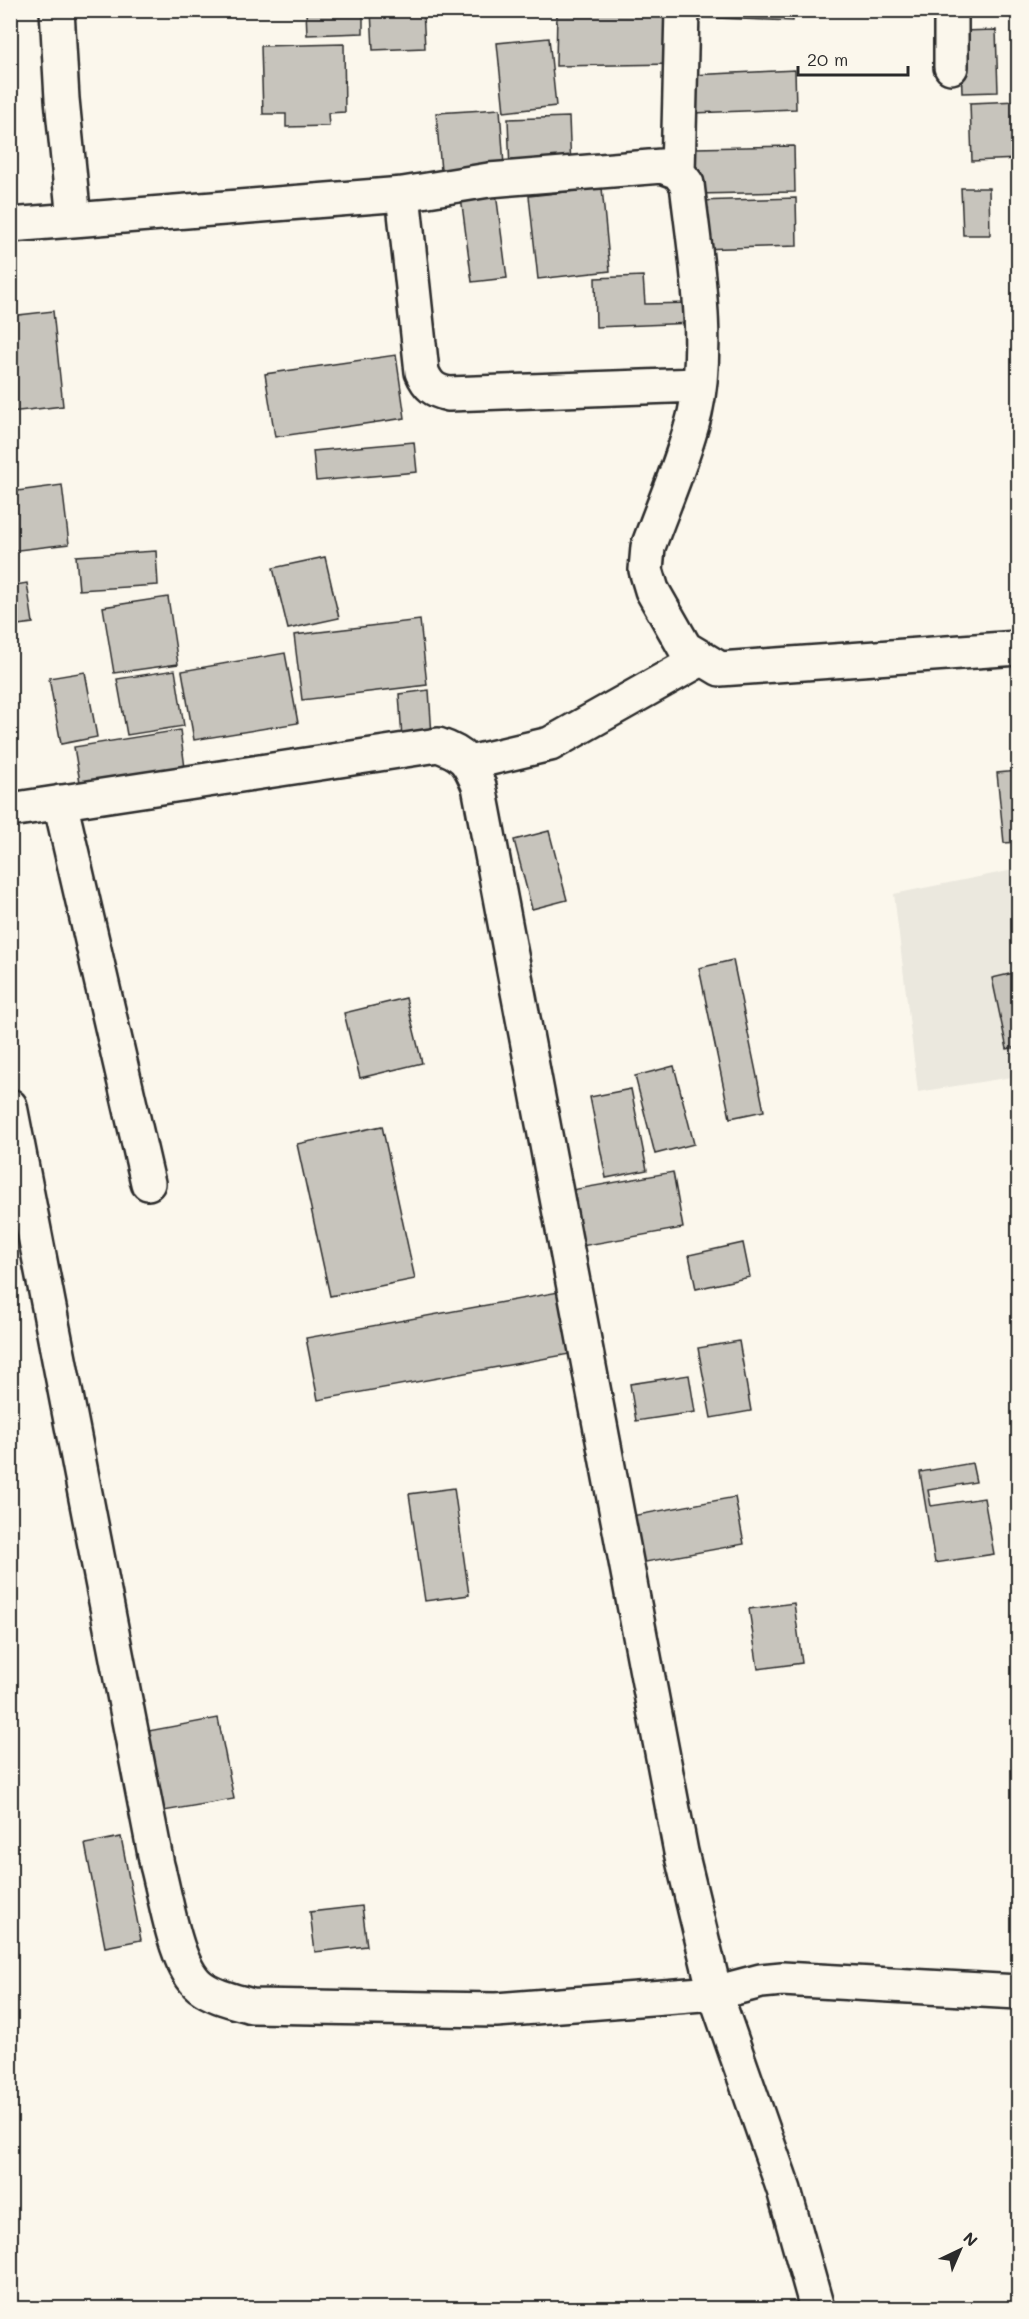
<svg xmlns="http://www.w3.org/2000/svg" width="1029" height="2319" font-family="Mali,sans-serif">
	<style>
		.built { fill: #ebe8de }
		.building { fill: #c7c4bc; stroke: #2b2b2b; stroke-width: 1.5 }
		.lines { fill: none; stroke-linecap: round; stroke-linejoin: round }
		.street-casing { stroke: #2b2b2b; stroke-width: 38 }
		.street { stroke: #fbf7ec; stroke-width: 33 }
	</style>
	<rect width="100%" height="100%" fill="#fbf7ec"/>
	<filter id="ink" filterUnits="userSpaceOnUse"><feTurbulence type="fractalNoise" baseFrequency=".0167" numOctaves="2"/><feDisplacementMap in="SourceGraphic" scale="12" xChannelSelector="R" yChannelSelector="G"/><feConvolveMatrix kernelMatrix="1 2 1 2 8 2 1 2 1" color-interpolation-filters="sRGB"/></filter>
	<g filter="url(#ink)">
		<path class="built" d="M 1018,869 L 1018,1076 L 918,1092 L 894,894 Z"/>
		<path class="building" d="M 306,10 L 363,10 L 363,33 L 307,35 Z
			M 371,10 L 423,10 L 425,48 L 373,50 Z
			M 557,10 L 676,14 L 675,64 L 556,66 Z
			M 692,10 L 793,10 L 793,21 L 692,17 Z
			M 996,30 L 998,92 L 962,93 L 960,31 Z
			M 549,38 L 556,106 L 504,112 L 497,43 Z
			M 344,44 L 345,112 L 328,113 L 329,126 L 286,127 L 286,114 L 263,114 L 261,46 Z
			M 795,70 L 796,109 L 693,113 L 691,75 Z
			M 1018,101 L 1018,159 L 972,161 L 970,103 Z
			M 500,109 L 504,166 L 441,171 L 436,113 Z
			M 569,117 L 571,169 L 510,171 L 508,119 Z
			M 794,146 L 795,192 L 696,194 L 695,148 Z
			M 495,185 L 507,278 L 472,282 L 460,189 Z
			M 602,188 L 610,271 L 538,279 L 529,196 Z
			M 961,188 L 989,188 L 990,235 L 963,235 Z
			M 796,198 L 797,246 L 699,249 L 697,201 Z
			M 643,276 L 645,304 L 692,303 L 693,323 L 596,327 L 595,278 Z
			M 53,311 L 63,406 L 10,412 L 10,316 Z
			M 396,355 L 405,418 L 275,437 L 265,374 Z
			M 414,442 L 417,472 L 316,481 L 313,451 Z
			M 62,485 L 69,544 L 10,551 L 10,492 Z
			M 156,551 L 158,585 L 79,590 L 76,556 Z
			M 325,557 L 339,618 L 288,629 L 273,568 Z
			M 27,583 L 33,623 L 10,626 L 10,586 Z
			M 168,597 L 178,664 L 114,673 L 103,607 Z
			M 420,620 L 427,685 L 302,700 L 294,635 Z
			M 285,653 L 298,723 L 194,740 L 182,671 Z
			M 175,670 L 184,726 L 127,735 L 117,679 Z
			M 85,672 L 97,737 L 61,744 L 49,678 Z
			M 429,690 L 432,736 L 402,738 L 399,694 Z
			M 180,730 L 185,768 L 81,788 L 74,747 Z
			M 1018,771 L 1018,842 L 1004,843 L 997,773 Z
			M 549,831 L 567,900 L 532,909 L 514,840 Z
			M 733,960 L 764,1111 L 730,1118 L 699,968 Z
			M 1018,972 L 1018,1047 L 1007,1049 L 992,978 Z
			M 406,998 L 422,1063 L 360,1078 L 344,1013 Z
			M 674,1066 L 694,1144 L 655,1154 L 635,1076 Z
			M 631,1089 L 647,1170 L 606,1178 L 590,1097 Z
			M 382,1126 L 415,1279 L 330,1296 L 297,1144 Z
			M 673,1172 L 683,1228 L 576,1247 L 566,1191 Z
			M 743,1243 L 750,1277 L 696,1289 L 689,1255 Z
			M 564,1291 L 575,1353 L 318,1400 L 306,1338 Z
			M 739,1341 L 751,1411 L 711,1418 L 698,1348 Z
			M 689,1375 L 695,1412 L 636,1421 L 630,1384 Z
			M 972,1463 L 976,1482 L 928,1490 L 931,1506 L 984,1498 L 994,1554 L 935,1563 L 920,1472 Z
			M 454,1488 L 469,1595 L 425,1601 L 409,1494 Z
			M 735,1497 L 744,1544 L 635,1564 L 626,1517 Z
			M 794,1603 L 802,1663 L 758,1669 L 749,1609 Z
			M 218,1718 L 234,1799 L 158,1812 L 143,1732 Z
			M 121,1837 L 141,1940 L 105,1947 L 85,1844 Z
			M 362,1906 L 367,1946 L 315,1952 L 310,1912 Z"/>
		<g class="lines">
			<defs>
				<path id="street" d="M 57,10 L 62,99 L 74,220
					M 951,67 L 951,10
					M 678,172 L 682,10
					M 403,194 L 422,372 C 428,386 434,391 449,394 L 698,385
					M 10,225 L 403,194 L 489,180 L 662,166 L 678,172 L 687,184 C 695,255 711,341 695,413 C 684,458 664,503 648,547 L 646,570 L 652,590 L 685,648 L 720,669 L 1018,648
					M 469,763 L 550,744 L 701,659
					M 60,802 L 148,1183
					M 10,810 L 438,745 C 465,754 469,762 479,786 L 681,1852 L 715,1993 L 784,2190 L 817,2308
					M 10,1106 L 157,1865 C 166,1897 175,1966 200,1986 C 214,1997 235,2001 252,2006 L 496,2010 L 715,1993 L 761,1981 L 782,1979 L 1018,1992"/>
			</defs>
			<use href="#street" class="street-casing"/>
			<use href="#street" class="street"/>
		</g>
	</g>
	<rect width="1029" height="2319" fill="none" stroke="#fbf7ec" stroke-width="36"/>
	<rect x="18" y="18" width="993" height="2283" fill="none" stroke="#2b2b2b" stroke-width="2" filter="url(#ink)"/>
	<g transform="translate(960 2250) rotate(44)" stroke="#fbf7ec" stroke-width="4.5" paint-order="stroke">
	<path d="M0-4.5L10 22L0 15L-10 22Z" fill="#2b2b2b"/>
	<text y="-9" font-size="16" font-weight="bold" text-anchor="middle" fill="#2b2b2b">N</text>
	</g>
	<path d="M798 66v9h110v-9" fill="none" stroke="#2b2b2b" stroke-width="3"/>
	<text x="807" y="66" font-size="18" fill="#2b2b2b" stroke="#fbf7ec" stroke-width="4.5" paint-order="stroke">20 m</text>
</svg>
